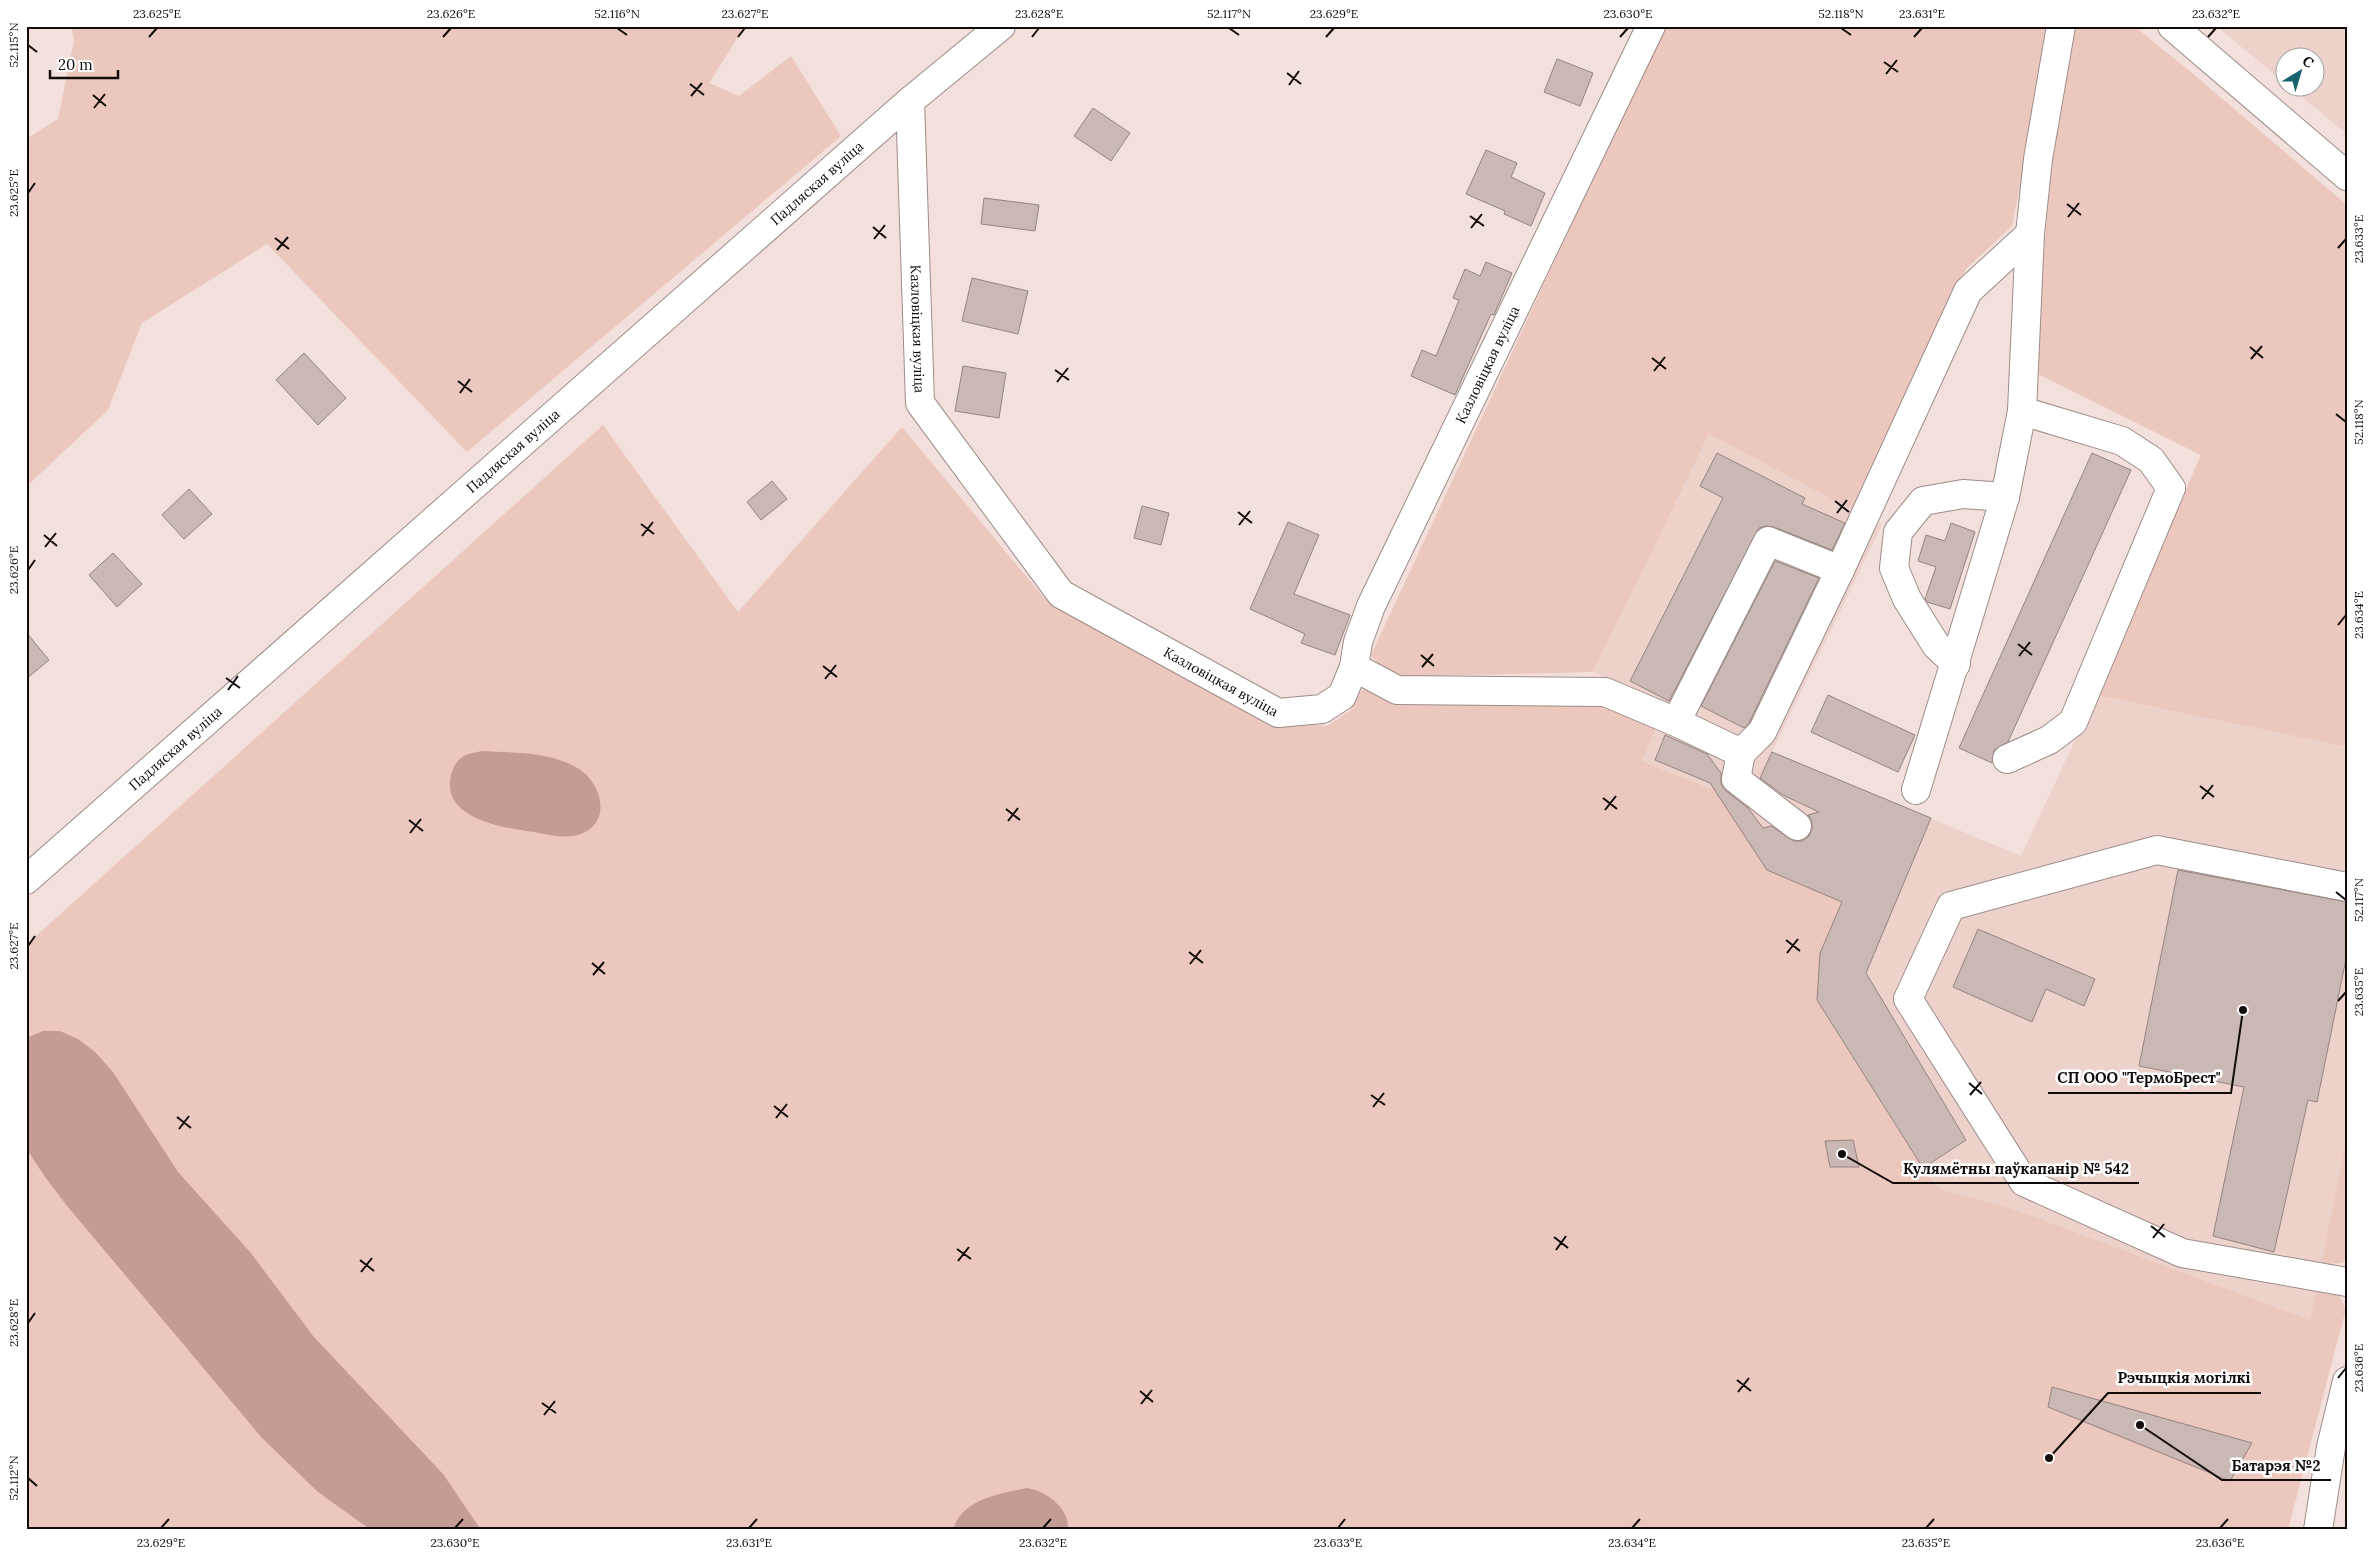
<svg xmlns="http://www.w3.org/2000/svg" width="2373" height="1556" font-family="Lora,serif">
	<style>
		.built { fill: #edd2cc }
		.green { fill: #ecc7be }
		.water { fill: #c39c94 }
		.building { fill: #cab8b4; stroke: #94837f }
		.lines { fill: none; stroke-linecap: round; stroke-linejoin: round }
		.minor-casing { stroke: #9d8c89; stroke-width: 30 }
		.major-casing { stroke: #9d8c89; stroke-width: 30 }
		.minor { stroke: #fff; stroke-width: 28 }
		.major { stroke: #fff; stroke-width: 28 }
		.ticks { fill: none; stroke: #110b0a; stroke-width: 2 }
		.labels { text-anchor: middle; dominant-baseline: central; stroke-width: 5; stroke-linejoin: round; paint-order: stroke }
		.street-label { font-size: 14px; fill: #110b0a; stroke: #fff }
		.leader { fill: none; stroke: #110b0a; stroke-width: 2 }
		.callout-dot { fill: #110b0a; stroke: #fff; stroke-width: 2 }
		.callout-label { font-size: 15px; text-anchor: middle; font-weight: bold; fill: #110b0a; stroke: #fff; stroke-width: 5; stroke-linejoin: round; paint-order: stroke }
		.neatline { fill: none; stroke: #110b0a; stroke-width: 2 }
		.ticks-label { font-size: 12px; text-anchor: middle; fill: #110b0a }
	</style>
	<rect width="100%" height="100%" fill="#f3e0dc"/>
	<path class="built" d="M 2216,26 L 2347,26 L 2347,134 L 2291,88 L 2316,88 L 2316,58 L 2286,58 L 2285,83 Z
		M 1709,434 L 1882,525 L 1772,752 L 1865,792 L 1821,893 L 1767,870 L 1717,791 L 1642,761 L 1666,706 L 1593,672 Z
		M 2096,695 L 2347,747 L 2347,1135 L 2310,1320 L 2013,1209 L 1940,1189 L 1923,1168 L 1817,1000 L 1820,953 L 1887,800 L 2021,856 Z"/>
	<path class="green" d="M 71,26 L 745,26 L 709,83 L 739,96 L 791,56 L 841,136 L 467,452 L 267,244 L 142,323 L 108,410 L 26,487 L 26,139 L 58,119 L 74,40 Z
		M 1664,26 L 2052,26 L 2012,226 L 1966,269 L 1853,510 L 1709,434 L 1593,672 L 1389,677 L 1371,655 Z
		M 2070,26 L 2134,26 L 2186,68 L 2347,205 L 2347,747 L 2096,695 L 2201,455 L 2034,372 L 2049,192 L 2051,129 Z
		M 603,425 L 738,612 L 902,427 L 1044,598 L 1266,720 L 1327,726 L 1350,711 L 1363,688 L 1400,699 L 1604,705 L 1657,727 L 1642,761 L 1717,791 L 1767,870 L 1821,893 L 1887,800 L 1820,953 L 1817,1000 L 1923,1168 L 1940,1189 L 2013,1209 L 2310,1320 L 2317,1284 L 2337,1291 L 2346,1309 L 2288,1530 L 26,1530 L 26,945 Z
		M 2347,1135 L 2347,1260 L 2342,1263 L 2321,1264 Z"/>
	<path class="water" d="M 483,751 C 515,753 551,751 579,769 C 601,783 612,821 583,833 C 568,840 549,835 534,832 C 503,828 437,818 452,772 C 457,756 468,753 483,751 Z
		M 43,1031 L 60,1031 L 78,1039 L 95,1052 L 113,1072 L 178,1172 L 250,1252 L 314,1337 L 443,1474 L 481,1530 L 371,1530 L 318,1492 L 262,1438 L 68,1207 L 45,1177 L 26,1148 L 26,1038 Z
		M 1027,1488 C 1046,1491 1070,1508 1068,1530 L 953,1530 C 962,1499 999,1494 1027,1488 Z"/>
	<path class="building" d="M 1557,59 L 1593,73 L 1580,106 L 1544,92 Z
		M 1093,108 L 1130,133 L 1111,161 L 1074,136 Z
		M 1486,150 L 1517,163 L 1511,177 L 1545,193 L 1531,226 L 1504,214 L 1505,211 L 1466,194 Z
		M 984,198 L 1039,205 L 1035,231 L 981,224 Z
		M 1486,262 L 1512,273 L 1494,315 L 1491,314 L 1455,395 L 1411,376 L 1422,350 L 1436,356 L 1459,300 L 1453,298 L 1465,269 L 1480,276 Z
		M 972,278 L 1028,291 L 1018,334 L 962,321 Z
		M 304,353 L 346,398 L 318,425 L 276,380 Z
		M 963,366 L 1006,373 L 999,418 L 955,411 Z
		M 1717,453 L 1805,498 L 1802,504 L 1845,523 L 1832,550 L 1774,527 L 1766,526 L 1759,528 L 1669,701 L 1630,681 L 1723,498 L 1700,486 Z
		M 2092,453 L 2131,470 L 2008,742 L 1994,750 L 1992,763 L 1959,748 Z
		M 772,481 L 787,499 L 761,520 L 747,502 Z
		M 189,489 L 212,514 L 184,539 L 162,515 Z
		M 1142,506 L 1169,513 L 1161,545 L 1134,538 Z
		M 1288,522 L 1319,535 L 1294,594 L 1350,615 L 1335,655 L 1301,643 L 1305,634 L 1250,609 Z
		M 1951,523 L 1975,532 L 1950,609 L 1927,602 L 1925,599 L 1936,567 L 1918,561 L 1926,535 L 1945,541 Z
		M 113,553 L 142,584 L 117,607 L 89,575 Z
		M 1775,561 L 1819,578 L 1749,723 L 1744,728 L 1701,706 Z
		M 26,632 L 49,660 L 26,679 Z
		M 1828,695 L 1915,735 L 1898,772 L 1811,732 Z
		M 1665,735 L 1707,754 L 1721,773 L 1721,784 L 1726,791 L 1748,808 L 1763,828 L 1771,826 L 1794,841 L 1802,841 L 1809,836 L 1812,828 L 1812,821 L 1808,815 L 1819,812 L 1783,795 L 1760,778 L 1772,752 L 1931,818 L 1866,973 L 1966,1140 L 1923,1168 L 1817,1000 L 1820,953 L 1842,902 L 1767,870 L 1710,783 L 1655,760 Z
		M 2178,870 L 2347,902 L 2347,954 L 2317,1102 L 2308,1100 L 2274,1252 L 2213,1236 L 2244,1087 L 2139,1066 Z
		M 1978,929 L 2095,979 L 2084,1006 L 2046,989 L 2032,1022 L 1953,987 Z
		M 1853,1140 L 1859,1167 L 1830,1167 L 1825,1141 Z
		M 2052,1387 L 2252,1443 L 2230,1481 L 2048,1407 Z"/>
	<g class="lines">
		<defs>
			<g id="minor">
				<path d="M 2172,26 L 2347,176"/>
				<path id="s1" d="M 910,101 L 920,403 L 1061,594 L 1278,713 L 1322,709 L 1342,696 L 1354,667 L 1358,642 L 1371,606 L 1651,26"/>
				<path d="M 1956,664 L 1936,645 L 1907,599 L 1894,568 L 1898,532 L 1923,501 L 1963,494 L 2005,497"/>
				<path d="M 1354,667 L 1397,690 L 1605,692 L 1676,722 L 1741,753 L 1736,779 L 1797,826"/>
				<path d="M 1676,722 L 1768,541 L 1840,570"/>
				<path d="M 1741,753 L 1762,732 L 1840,570 L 1968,291 L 2030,234"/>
				<path d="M 2007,759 L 2049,740 L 2073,722 L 2171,488 L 2151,460 L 2122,441 L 2022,411"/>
				<path d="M 1916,790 L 2005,497 L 2022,411 L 2030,234 L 2038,159 L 2061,26"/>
				<path id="s2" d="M 26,880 L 910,101 L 1001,26"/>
				<path d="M 2347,887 L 2157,850 L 1951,906 L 1908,999 L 2024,1182 L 2182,1253 L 2347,1282"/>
			</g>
			<path id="major" d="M 2318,1530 L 2331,1447 L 2347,1381"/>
		</defs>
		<use href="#minor" class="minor-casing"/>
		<use href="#major" class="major-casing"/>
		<use href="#minor" class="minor"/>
		<use href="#major" class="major"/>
	</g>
	<path class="ticks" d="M 617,28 L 627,35M 1229,28 L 1239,35M 1841,28 L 1851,35M 149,37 L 157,28M 443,37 L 451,28M 738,37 L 745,28M 1032,37 L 1039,28M 1326,37 L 1334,28M 1620,37 L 1628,28M 1914,37 L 1922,28M 2208,37 L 2216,28M 28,45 L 37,52M 1884,62 L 1898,72M 1287,73 L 1301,84M 1886,74 L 1897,60M 690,84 L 704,95M 1289,85 L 1299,71M 93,95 L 106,106M 691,96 L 702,83M 94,108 L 105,94M 28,193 L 35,183M 2067,204 L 2081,215M 1470,216 L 1484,226M 2068,217 L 2079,203M 873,227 L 886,238M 1471,228 L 1482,214M 275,238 L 289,249M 874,239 L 885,225M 2338,248 L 2346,239M 277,250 L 288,237M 2250,347 L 2263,358M 1652,358 L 1666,369M 2251,359 L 2262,346M 1055,370 L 1069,380M 1654,371 L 1665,357M 458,381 L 472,392M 1057,382 L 1068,368M 460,393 L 470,379M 2336,414 L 2346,422M 1835,501 L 1849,512M 1238,512 L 1252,523M 1837,513 L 1847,500M 641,524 L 654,534M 1239,525 L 1250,511M 44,535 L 57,546M 642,536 L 653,522M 45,547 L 56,533M 28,570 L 35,560M 2338,625 L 2346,615M 2018,644 L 2032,655M 1421,655 L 1434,666M 2019,656 L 2030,642M 823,666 L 837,677M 1422,667 L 1433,654M 226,678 L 240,688M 825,679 L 836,665M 228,690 L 238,676M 2200,786 L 2214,797M 1603,798 L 1617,809M 2202,799 L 2213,785M 1006,809 L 1020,820M 1605,810 L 1616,796M 409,820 L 423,831M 1008,821 L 1018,808M 410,833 L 421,819M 2336,892 L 2346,900M 1786,940 L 1800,951M 28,946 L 35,936M 1189,952 L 1203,963M 1787,953 L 1798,939M 592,963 L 605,974M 1190,964 L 1201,950M 593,975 L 604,962M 2338,1001 L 2346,992M 1969,1083 L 1982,1094M 1371,1095 L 1385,1105M 1970,1095 L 1981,1082M 774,1106 L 788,1117M 1373,1107 L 1384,1093M 177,1117 L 191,1128M 776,1118 L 787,1104M 179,1129 L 189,1116M 2151,1226 L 2165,1237M 1554,1237 L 1568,1248M 2153,1238 L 2164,1224M 957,1249 L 971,1259M 1556,1250 L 1566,1236M 360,1260 L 374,1271M 958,1261 L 969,1247M 361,1272 L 372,1258M 28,1323 L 35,1313M 2338,1378 L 2346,1368M 1737,1380 L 1751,1391M 1140,1391 L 1153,1402M 1738,1392 L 1749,1378M 542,1403 L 556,1413M 1141,1404 L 1152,1390M 544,1415 L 555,1401M 28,1478 L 37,1486M 161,1528 L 169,1519M 455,1528 L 463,1519M 749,1528 L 757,1519M 1043,1528 L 1051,1519M 1338,1528 L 1345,1519M 1632,1528 L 1640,1519M 1926,1528 L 1934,1519M 2220,1528 L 2228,1519"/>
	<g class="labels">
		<g class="street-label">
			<text stroke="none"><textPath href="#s2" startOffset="1054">Падляская вуліца</textPath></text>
			<text stroke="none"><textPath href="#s1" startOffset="228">Казловіцкая вуліца</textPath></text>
			<text stroke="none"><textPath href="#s1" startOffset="1218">Казловіцкая вуліца</textPath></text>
			<text stroke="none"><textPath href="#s2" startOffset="649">Падляская вуліца</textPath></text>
			<text stroke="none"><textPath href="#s1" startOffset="722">Казловіцкая вуліца</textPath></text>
			<text stroke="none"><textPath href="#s2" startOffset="199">Падляская вуліца</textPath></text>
		</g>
	</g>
	<path class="leader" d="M2243 1010L2231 1093H2048M1842 1154L1893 1183H2139M2049 1458L2108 1393H2261M2140 1425L2222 1480H2331"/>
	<g class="callout-dot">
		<circle cx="2243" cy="1010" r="5"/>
		<circle cx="1842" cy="1154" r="5"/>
		<circle cx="2049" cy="1458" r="5"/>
		<circle cx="2140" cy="1425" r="5"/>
	</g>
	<g class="callout-label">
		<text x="2139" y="1083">СП ООО "ТермоБрест"</text>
		<text x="2016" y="1174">Кулямётны паўкапанір № 542</text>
		<text x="2184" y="1383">Рэчыцкія могілкі</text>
		<text x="2276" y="1471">Батарэя №2</text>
	</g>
	<rect width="2373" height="1556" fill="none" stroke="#ffffff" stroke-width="55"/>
	<g transform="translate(2300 72) rotate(38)"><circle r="24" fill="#ffffff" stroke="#a09d9d"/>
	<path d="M0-4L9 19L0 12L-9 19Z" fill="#16616e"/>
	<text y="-8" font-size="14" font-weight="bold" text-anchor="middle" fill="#110b0a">С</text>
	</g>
	<path d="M50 70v8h68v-8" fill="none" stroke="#110b0a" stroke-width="2.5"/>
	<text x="58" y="70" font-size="15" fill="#110b0a" stroke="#ffffff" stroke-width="4" paint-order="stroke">20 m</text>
	<rect x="28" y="28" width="2318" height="1500" class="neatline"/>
	<g class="ticks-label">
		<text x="157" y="18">23.625°E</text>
		<text x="451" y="18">23.626°E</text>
		<text x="617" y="18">52.116°N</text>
		<text x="745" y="18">23.627°E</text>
		<text x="1039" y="18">23.628°E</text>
		<text x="1229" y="18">52.117°N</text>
		<text x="1334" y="18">23.629°E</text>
		<text x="1628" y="18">23.630°E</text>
		<text x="1841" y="18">52.118°N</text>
		<text x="1922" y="18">23.631°E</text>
		<text x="2216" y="18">23.632°E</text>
		<text transform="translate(14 45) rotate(-90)" y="4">52.115°N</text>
		<text transform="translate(14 193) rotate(-90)" y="4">23.625°E</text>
		<text transform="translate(2359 239) rotate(-90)" y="4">23.633°E</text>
		<text transform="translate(2359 422) rotate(-90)" y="4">52.118°N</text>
		<text transform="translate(14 570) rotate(-90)" y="4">23.626°E</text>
		<text transform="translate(2359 615) rotate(-90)" y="4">23.634°E</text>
		<text transform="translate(2359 900) rotate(-90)" y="4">52.117°N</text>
		<text transform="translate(14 946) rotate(-90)" y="4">23.627°E</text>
		<text transform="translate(2359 992) rotate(-90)" y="4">23.635°E</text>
		<text transform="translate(14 1323) rotate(-90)" y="4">23.628°E</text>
		<text transform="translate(2359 1368) rotate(-90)" y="4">23.636°E</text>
		<text transform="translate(14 1478) rotate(-90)" y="4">52.112°N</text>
		<text x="161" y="1547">23.629°E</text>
		<text x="455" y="1547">23.630°E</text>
		<text x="749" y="1547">23.631°E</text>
		<text x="1043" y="1547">23.632°E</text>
		<text x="1338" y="1547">23.633°E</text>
		<text x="1632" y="1547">23.634°E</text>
		<text x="1926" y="1547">23.635°E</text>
		<text x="2220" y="1547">23.636°E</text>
	</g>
</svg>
